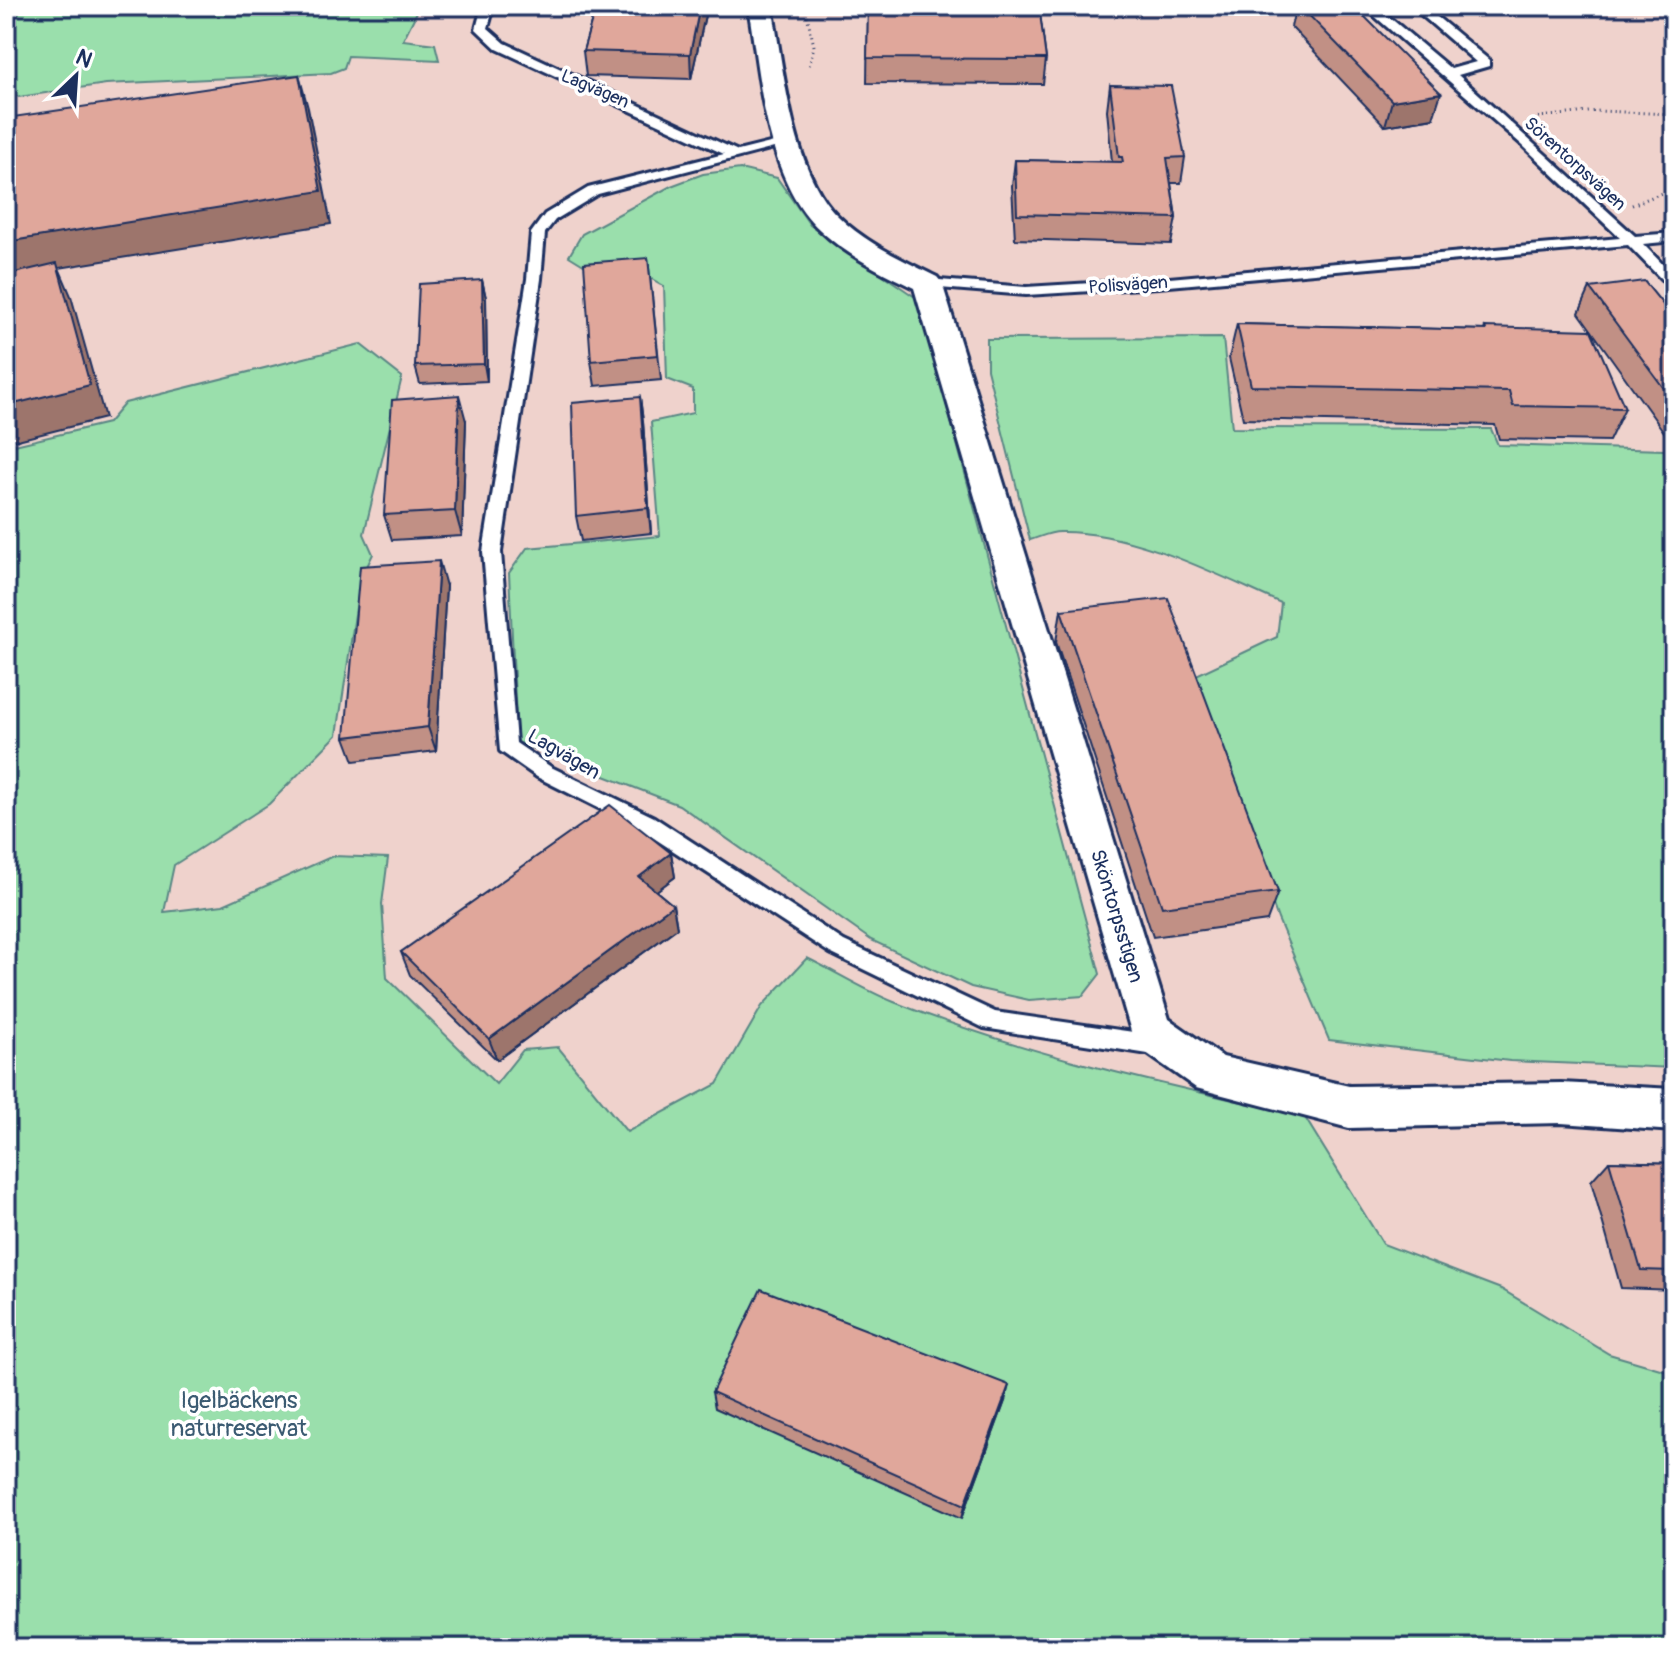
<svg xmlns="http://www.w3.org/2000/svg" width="1680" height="1654" font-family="Pangolin,sans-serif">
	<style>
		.built { fill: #efd2cc }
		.green { fill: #9adfac; stroke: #5a8785; stroke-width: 2 }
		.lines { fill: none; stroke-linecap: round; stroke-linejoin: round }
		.service-casing { stroke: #1b2f5e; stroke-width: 6 }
		.minor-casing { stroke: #1b2f5e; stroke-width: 6 }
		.path { stroke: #1b2f5e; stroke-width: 3; stroke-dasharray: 1 4; stroke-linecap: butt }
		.service { fill: #fff; fill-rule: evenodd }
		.minor { fill: #fff; fill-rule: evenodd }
		.wall { fill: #c19085; stroke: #1b2f5e; stroke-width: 2 }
		.shaded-wall { fill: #9d756c; stroke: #1b2f5e; stroke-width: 2 }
		.building { fill: #e0a79b; stroke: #1b2f5e; stroke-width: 2 }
		.labels { text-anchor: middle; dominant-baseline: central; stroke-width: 7; stroke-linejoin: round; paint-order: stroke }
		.far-street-label { font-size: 18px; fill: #1b2f5e; stroke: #fff }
		.street-label { font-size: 20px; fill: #1b2f5e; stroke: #fff }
		.near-park-label { font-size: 24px; fill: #3b5b72; stroke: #fff }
	</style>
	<rect width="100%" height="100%" fill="#f6e5e1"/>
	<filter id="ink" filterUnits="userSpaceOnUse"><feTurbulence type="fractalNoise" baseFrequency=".0125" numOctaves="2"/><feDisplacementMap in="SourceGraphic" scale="16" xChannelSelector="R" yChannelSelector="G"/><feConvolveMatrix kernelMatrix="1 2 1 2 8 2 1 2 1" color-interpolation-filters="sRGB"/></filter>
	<g filter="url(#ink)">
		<path class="built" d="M 6,6 L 1674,6 L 1674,1648 L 6,1648 Z"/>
		<path class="green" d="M 6,6 L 420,6 L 403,40 L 435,44 L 439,60 L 348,56 L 344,68 L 331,73 L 106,84 L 19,97 L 6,91 Z
			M 740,169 L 777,178 L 810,225 L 918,299 L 1100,974 L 1083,996 L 1029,1000 L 971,987 L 871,940 L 679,805 L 517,742 L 509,573 L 527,548 L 660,536 L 651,422 L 693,413 L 693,389 L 667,379 L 664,286 L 636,270 L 595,272 L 569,256 L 582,234 L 671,186 L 703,174 Z
			M 1223,338 L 1232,428 L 1491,429 L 1498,445 L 1664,450 L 1674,462 L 1674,1068 L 1510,1061 L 1329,1040 L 1278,919 L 1192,677 L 1277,637 L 1281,603 C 1215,574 1134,531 1060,532 C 1050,532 1040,537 1030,540 L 987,369 L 987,339 Z
			M 360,344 L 402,377 L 364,534 L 373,554 L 360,581 L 337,735 L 269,804 L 174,865 L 164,912 L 223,905 L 333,856 L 388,858 L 382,904 L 387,978 L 496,1084 L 523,1050 L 558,1047 L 627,1132 L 717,1084 L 762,1006 L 807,958 C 836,972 864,990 894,1002 C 1026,1055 1166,1085 1304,1116 L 1383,1244 L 1501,1289 L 1609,1354 L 1674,1373 L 1674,1648 L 6,1648 L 6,447 L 108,423 L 125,403 Z"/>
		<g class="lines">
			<defs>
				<path id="service" d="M 482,6 L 494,6 L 488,28 L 505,43 L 738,151 L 786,139 L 793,143 L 598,194 L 555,220 L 545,233 L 541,279 L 501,552 L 516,743 L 551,767 L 654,817 L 844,941 L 995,1012 L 1161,1036 L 1169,1039 L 1172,1046 L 1169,1053 L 1161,1056 L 984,1028 L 830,953 L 640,829 L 537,777 L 500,751 L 483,552 L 527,279 L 531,233 L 545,214 L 588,188 L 724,154 L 497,49 L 476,29 Z
					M 1363,6 L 1376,6 L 1451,69 L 1476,62 L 1411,6 L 1424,6 L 1489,60 L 1489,66 L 1458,75 L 1635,236 L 1674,233 L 1674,241 L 1643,244 L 1674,276 L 1674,288 L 1669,287 L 1628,245 L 1158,287 L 1026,295 L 927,287 L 920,283 L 927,279 L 1026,287 L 1158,279 L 1620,238 L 1521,144 Z"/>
				<path id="minor" d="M 748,6 L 772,6 C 784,68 791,170 838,216 C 865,243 903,260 937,277 L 942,283 L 1169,1019 L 1223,1057 L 1349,1086 L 1561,1083 L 1674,1089 L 1674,1131 L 1561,1123 L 1349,1128 L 1196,1088 L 1135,1045 L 914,288 C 881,272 846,255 820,230 C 765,179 760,76 748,6 Z"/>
			</defs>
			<use href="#service" class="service-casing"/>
			<use href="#minor" class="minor-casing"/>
			<path class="path" d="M 805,6 L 814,46 L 809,67
				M 1538,117 L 1599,111 L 1674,114
				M 1632,205 L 1674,188"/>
			<use href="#service" class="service"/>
			<use href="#minor" class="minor"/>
		</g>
		<path class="wall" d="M 596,6 L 707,6 L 691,79 L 586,76 L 583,51 Z
			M 908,6 L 1039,6 L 1046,59 L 1043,84 L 867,83 L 868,8 L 909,9 Z
			M 1296,6 L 1300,6 L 1433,118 L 1385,126 L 1291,27 Z
			M 1110,85 L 1185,157 L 1181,183 L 1171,183 L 1176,218 L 1171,244 L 1015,239 L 1012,186 L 1015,160 L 1112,162 L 1107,110 Z
			M 648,258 L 661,380 L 595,386 L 591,361 Z
			M 482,280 L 486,298 L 487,381 L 420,384 L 415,366 Z
			M 1590,288 L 1674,318 L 1674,446 L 1579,313 Z
			M 1237,324 L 1484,330 L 1485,327 L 1625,408 L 1609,441 L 1499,439 L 1495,425 L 1243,419 L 1229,358 Z
			M 640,397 L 643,422 L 651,533 L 581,541 L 576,516 Z
			M 466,421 L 462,536 L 392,540 L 384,515 Z
			M 446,586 L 436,751 L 354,761 L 345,737 Z
			M 1061,610 L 1278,892 L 1267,921 L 1153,937 L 1056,642 Z
			M 671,853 L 675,877 L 656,891 L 673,905 L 677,928 L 497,1060 L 410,975 L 401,952 Z
			M 1609,1161 L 1674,1163 L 1674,1290 L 1621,1288 L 1591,1181 Z
			M 712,1392 L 1005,1401 L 962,1518 L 715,1408 Z"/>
		<path class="shaded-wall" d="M 700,6 L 707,6 L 691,79 L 690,54 Z
			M 299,75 L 308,108 L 331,224 L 59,268 L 71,296 L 105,418 L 6,443 L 6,242 Z
			M 1441,93 L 1433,118 L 1385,126 L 1392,101 Z
			M 482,280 L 486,298 L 487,381 L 484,364 Z
			M 459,395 L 466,421 L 462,536 L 455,511 Z
			M 640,397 L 643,422 L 651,533 L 648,508 Z
			M 439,561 L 446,586 L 436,751 L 428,727 Z
			M 671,853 L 675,877 L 643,901 L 639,877 Z
			M 673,905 L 677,928 L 497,1060 L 489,1039 Z
			M 1009,1385 L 1005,1401 L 962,1518 L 965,1505 Z"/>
		<path class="building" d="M 596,6 L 700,6 L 690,54 L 583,51 Z
			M 910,6 L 1039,6 L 1046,59 L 867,58 L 868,8 L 910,9 Z
			M 1300,6 L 1354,6 L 1441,93 L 1392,101 Z
			M 299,75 L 321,191 L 6,242 L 6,118 Z
			M 1110,85 L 1171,86 L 1185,157 L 1167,158 L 1176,218 L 1017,214 L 1015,160 L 1123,162 L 1122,157 L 1119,157 Z
			M 648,258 L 658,355 L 591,361 L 584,263 Z
			M 57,263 L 90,385 L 6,406 L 6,275 Z
			M 482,280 L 484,364 L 415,366 L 419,284 Z
			M 1644,281 L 1674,318 L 1674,402 L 1590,288 Z
			M 1237,324 L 1486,330 L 1485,327 L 1591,330 L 1625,408 L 1513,406 L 1509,391 L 1251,386 Z
			M 459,395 L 455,511 L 384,515 L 392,400 Z
			M 640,397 L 648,508 L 576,516 L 572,403 Z
			M 439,561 L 428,727 L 345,737 L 360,566 Z
			M 1168,598 L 1278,892 L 1162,907 L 1061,610 Z
			M 610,805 L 671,853 L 639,877 L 673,905 L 489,1039 L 401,952 Z
			M 1609,1161 L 1674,1163 L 1674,1271 L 1641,1270 Z
			M 761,1289 L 1009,1385 L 965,1505 L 712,1392 Z"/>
	</g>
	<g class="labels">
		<g class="far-street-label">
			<text transform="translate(595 89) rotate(23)">Lagvägen</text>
			<text transform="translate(1575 164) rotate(42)">Sörentorpsvägen</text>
			<text transform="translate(1128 285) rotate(-4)">Polisvägen</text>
		</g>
		<g class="street-label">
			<text transform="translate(564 754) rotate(30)">Lagvägen</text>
			<text transform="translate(1117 916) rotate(73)">Sköntorpsstigen</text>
		</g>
		<g class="near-park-label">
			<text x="239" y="1400">Igelbäckens<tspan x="239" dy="28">naturreservat</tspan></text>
		</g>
	</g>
	<rect width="1680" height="1654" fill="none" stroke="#fff" stroke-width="32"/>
	<rect x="16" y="16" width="1648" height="1622" fill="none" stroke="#1b2f5e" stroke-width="3" filter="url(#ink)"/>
	<g transform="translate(76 76) rotate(25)" stroke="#ffffff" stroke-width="6" paint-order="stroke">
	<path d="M0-6L14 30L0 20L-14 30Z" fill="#1b2f5e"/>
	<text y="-12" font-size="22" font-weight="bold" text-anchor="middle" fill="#1b2f5e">N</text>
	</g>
</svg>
